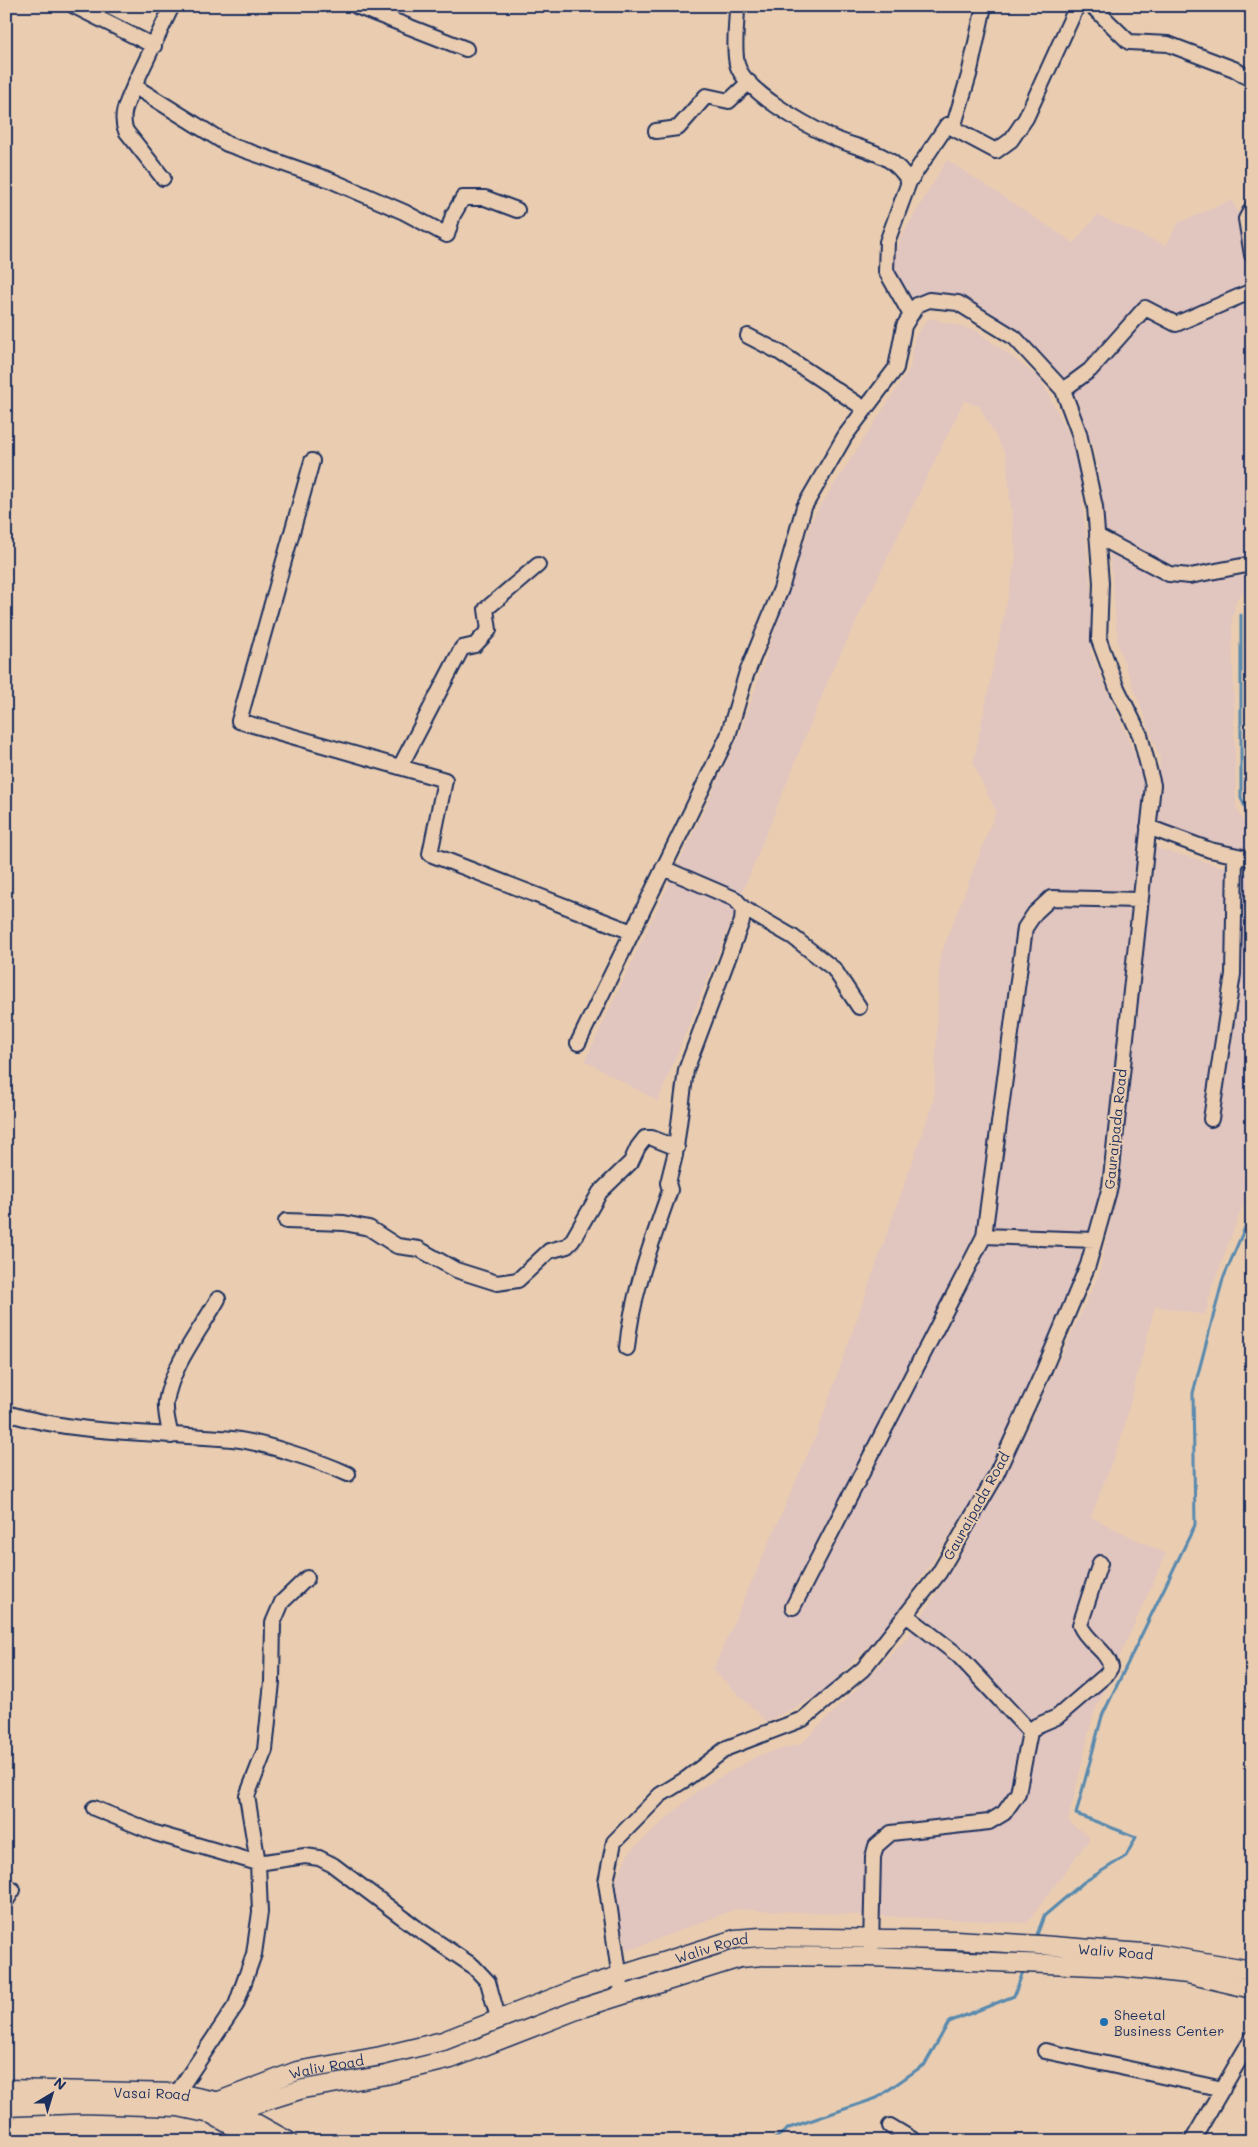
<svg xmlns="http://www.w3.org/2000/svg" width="1258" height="2147" font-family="Mali,sans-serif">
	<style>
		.built { fill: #e1c5bf }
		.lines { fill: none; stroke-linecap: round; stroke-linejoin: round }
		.stream { stroke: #5989ae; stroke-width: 3 }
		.minor-casing { stroke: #1b2f5e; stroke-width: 18 }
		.major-casing { stroke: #1b2f5e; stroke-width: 21 }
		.minor { stroke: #eacdb1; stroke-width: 14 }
		.major { stroke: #eacdb1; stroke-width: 18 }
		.poi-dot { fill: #1f6fb2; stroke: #eacdb1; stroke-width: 2 }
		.labels { text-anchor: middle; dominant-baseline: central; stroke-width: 4; stroke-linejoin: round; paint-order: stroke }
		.street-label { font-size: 14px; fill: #1b2f5e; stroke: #eacdb1 }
		.poi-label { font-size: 14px; fill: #1b2f5e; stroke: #eacdb1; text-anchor: start }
	</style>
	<rect width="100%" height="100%" fill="#eacdb1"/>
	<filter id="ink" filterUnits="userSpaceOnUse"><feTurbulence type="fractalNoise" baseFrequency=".02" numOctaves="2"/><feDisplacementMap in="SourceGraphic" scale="10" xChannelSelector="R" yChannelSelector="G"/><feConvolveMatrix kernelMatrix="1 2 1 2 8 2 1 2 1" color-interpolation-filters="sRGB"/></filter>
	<g filter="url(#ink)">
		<path class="built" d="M 947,160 L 1074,243 L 1097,215 L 1166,246 L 1178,223 L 1232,200 L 1252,242 L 1252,582 L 1236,600 L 1232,621 L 1236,807 L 1252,838 L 1252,851 L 1205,841 L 1155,820 L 1160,758 L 1118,646 L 1111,565 L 1096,456 L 1076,398 L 1040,355 L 968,304 L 911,302 L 892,268 L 901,237 Z
			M 929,318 L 977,331 L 1040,378 L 1078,452 L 1091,592 L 1091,653 L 1138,762 L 1147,797 L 1104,1196 L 1084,1262 L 983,1485 L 892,1621 L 826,1691 L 767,1722 L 713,1670 L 817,1433 L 934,1100 L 940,957 L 996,811 L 973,764 L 1016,558 L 1006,455 L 979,406 L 964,401 L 832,671 L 658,1101 L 585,1061 L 740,734 L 813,517 L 910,368 L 915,336 Z
			M 1153,847 L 1252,875 L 1252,1180 L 1212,1288 L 1205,1315 L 1155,1306 L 1122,1435 L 1091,1517 L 1166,1554 L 1093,1715 L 1068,1821 L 1090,1838 L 1027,1923 L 735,1909 L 627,1951 L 614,1885 L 628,1854 L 698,1790 L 759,1755 L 801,1744 L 907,1638 L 956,1564 L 1026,1433 L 1099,1274 L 1117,1190 Z"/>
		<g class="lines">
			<path class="stream" d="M 1241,615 L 1241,798 L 1252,821
				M 1035,1940 L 1044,1916 L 1084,1882 L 1126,1856 L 1136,1837 L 1076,1814 L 1102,1716 L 1195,1525 L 1193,1393 L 1223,1279 L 1252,1211
				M 772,2141 L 789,2128 L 877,2098 L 925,2064 L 949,2022 L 1014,1996 L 1024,1969"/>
			<defs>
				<path id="minor" d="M 74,6 L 154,46
					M 172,6 L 134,86 L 227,144 L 330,180 L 404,212 L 447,235 L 453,215 L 463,198 L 485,198 L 517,210
					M 356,6 L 466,49
					M 737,6 C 737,24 733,46 737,64 C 744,91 804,124 829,136 C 858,150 892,150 909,182 L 887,242 L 886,271 L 911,315
					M 1092,6 L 1129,42 L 1168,44 L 1234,69 L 1252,80
					M 134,86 C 128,101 119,115 126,131 L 163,178
					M 953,128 L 969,75 L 984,6
					M 656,131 L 678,128 L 706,96 L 729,101 L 749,82
					M 909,182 L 947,125 L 996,151 L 1011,140 L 1026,118 L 1077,6
					M 1252,208 L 1246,219 L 1252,255
					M 748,336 L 779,352 L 865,409
					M 1063,390 L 1090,370 L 1145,308 L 1176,324 L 1252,291
					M 312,461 L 239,721 L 445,780 L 430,854 L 632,932
					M 1097,536 L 1169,574 L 1190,576 L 1252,564
					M 400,767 L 462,648 L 475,645 L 489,630 L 486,609 L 538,565
					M 1148,827 L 1210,850 L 1252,859
					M 743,908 L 793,937 L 834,969 L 859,1007
					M 578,1043 L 728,736 L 746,675 L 781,589 L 804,507 L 845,436 L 896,368 L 904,326 L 917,305 L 929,300 L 958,303 L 1015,338 L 1063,390 L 1079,433 L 1095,507 L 1101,583 L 1099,640 L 1116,686 L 1140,735 L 1153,785 L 1110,1187 L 1088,1265 L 1043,1372 L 994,1479 L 939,1573 L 863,1669 L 803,1719 L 727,1748 L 686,1779 L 660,1795 L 614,1842 L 606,1882 L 621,1986
					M 1211,1119 L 1233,974 L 1235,857
					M 286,1221 L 344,1223 L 369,1228 L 397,1246 L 419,1249 L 456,1270 L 497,1283 L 518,1280 L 549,1251 L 567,1246 L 572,1241 L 600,1192 L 631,1162 L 638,1147 L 645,1138 L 652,1138 L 677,1148
					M 984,1236 L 1095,1240
					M 627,1348 C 632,1293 652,1242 670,1190 L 668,1183 L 675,1155 L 686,1070 L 742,921 L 743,908 L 735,899 L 663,868
					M 6,1413 C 80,1435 156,1432 232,1439 C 262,1442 320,1461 348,1474
					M 171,1436 C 168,1424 165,1413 166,1402 C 172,1365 200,1331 218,1299
					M 793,1607 L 984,1236 L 1025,928 L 1035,913 L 1051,898 L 1140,900
					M 906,1615 L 959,1656 L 1030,1732
					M 94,1808 L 155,1833 L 258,1863 L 305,1856 L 319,1858 L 333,1865 L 418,1929 L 473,1966 L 488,1982 L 499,2021
					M 6,1886 L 13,1890 L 6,1901
					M 871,1948 L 873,1857 L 876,1846 L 891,1833 L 989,1822 L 1004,1813 L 1018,1793 L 1030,1732 L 1036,1726 L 1057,1717 L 1106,1675 L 1111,1667 C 1106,1649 1087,1642 1080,1625 L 1100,1563
					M 1045,2051 L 1223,2089
					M 177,2093 L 236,2005 L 254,1954 L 260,1912 L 258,1863 L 247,1796 L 265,1750 L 272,1682 L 273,1623 L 282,1602 L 307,1578
					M 890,2126 L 915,2141
					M 1192,2141 L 1252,2038"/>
				<g id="major">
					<path id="s1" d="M 6,2089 L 177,2093 L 216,2101 L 288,2141"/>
					<path d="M 6,2107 L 83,2104 L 178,2107 L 211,2114 L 259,2141"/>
					<path id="s2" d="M 196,2110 L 297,2071 L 381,2056 L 443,2041 L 574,1990 L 735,1939 L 761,1937 L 955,1940 L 1040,1945 L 1156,1954 L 1252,1970"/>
					<path d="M 220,2118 L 236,2110 L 303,2089 L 386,2075 L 451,2059 L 582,2008 L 740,1958 L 763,1956 L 871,1957 L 1120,1967 L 1188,1974 L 1252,1989"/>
				</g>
			</defs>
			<use href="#minor" class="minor-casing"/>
			<use href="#major" class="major-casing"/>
			<use href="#minor" class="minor"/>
			<use href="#major" class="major"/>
		</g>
	</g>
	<circle class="poi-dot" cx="1104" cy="2022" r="5"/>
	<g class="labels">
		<g class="street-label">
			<text transform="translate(1115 1129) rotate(-84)">Gauraipada Road</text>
			<text transform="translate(976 1506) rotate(-61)">Gauraipada Road</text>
			<text stroke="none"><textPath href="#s2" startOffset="542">Waliv Road</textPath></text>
			<text stroke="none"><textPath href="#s2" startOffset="948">Waliv Road</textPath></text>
			<text stroke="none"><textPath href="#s2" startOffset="138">Waliv Road</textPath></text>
			<text stroke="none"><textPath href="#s1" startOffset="146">Vasai Road</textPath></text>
		</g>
		<g class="poi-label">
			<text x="1114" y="2014">Sheetal<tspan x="1114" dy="16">Business Center</tspan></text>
		</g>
	</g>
	<rect width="1258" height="2147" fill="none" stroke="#eacdb1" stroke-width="25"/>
	<rect x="12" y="12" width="1233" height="2122" fill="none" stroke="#1b2f5e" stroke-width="2" filter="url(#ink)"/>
	<g transform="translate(52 2094) rotate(38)" stroke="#eacdb1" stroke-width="4" paint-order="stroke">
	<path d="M0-4L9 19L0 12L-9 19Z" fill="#1b2f5e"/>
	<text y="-8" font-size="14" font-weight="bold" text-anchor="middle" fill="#1b2f5e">N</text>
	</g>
</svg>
